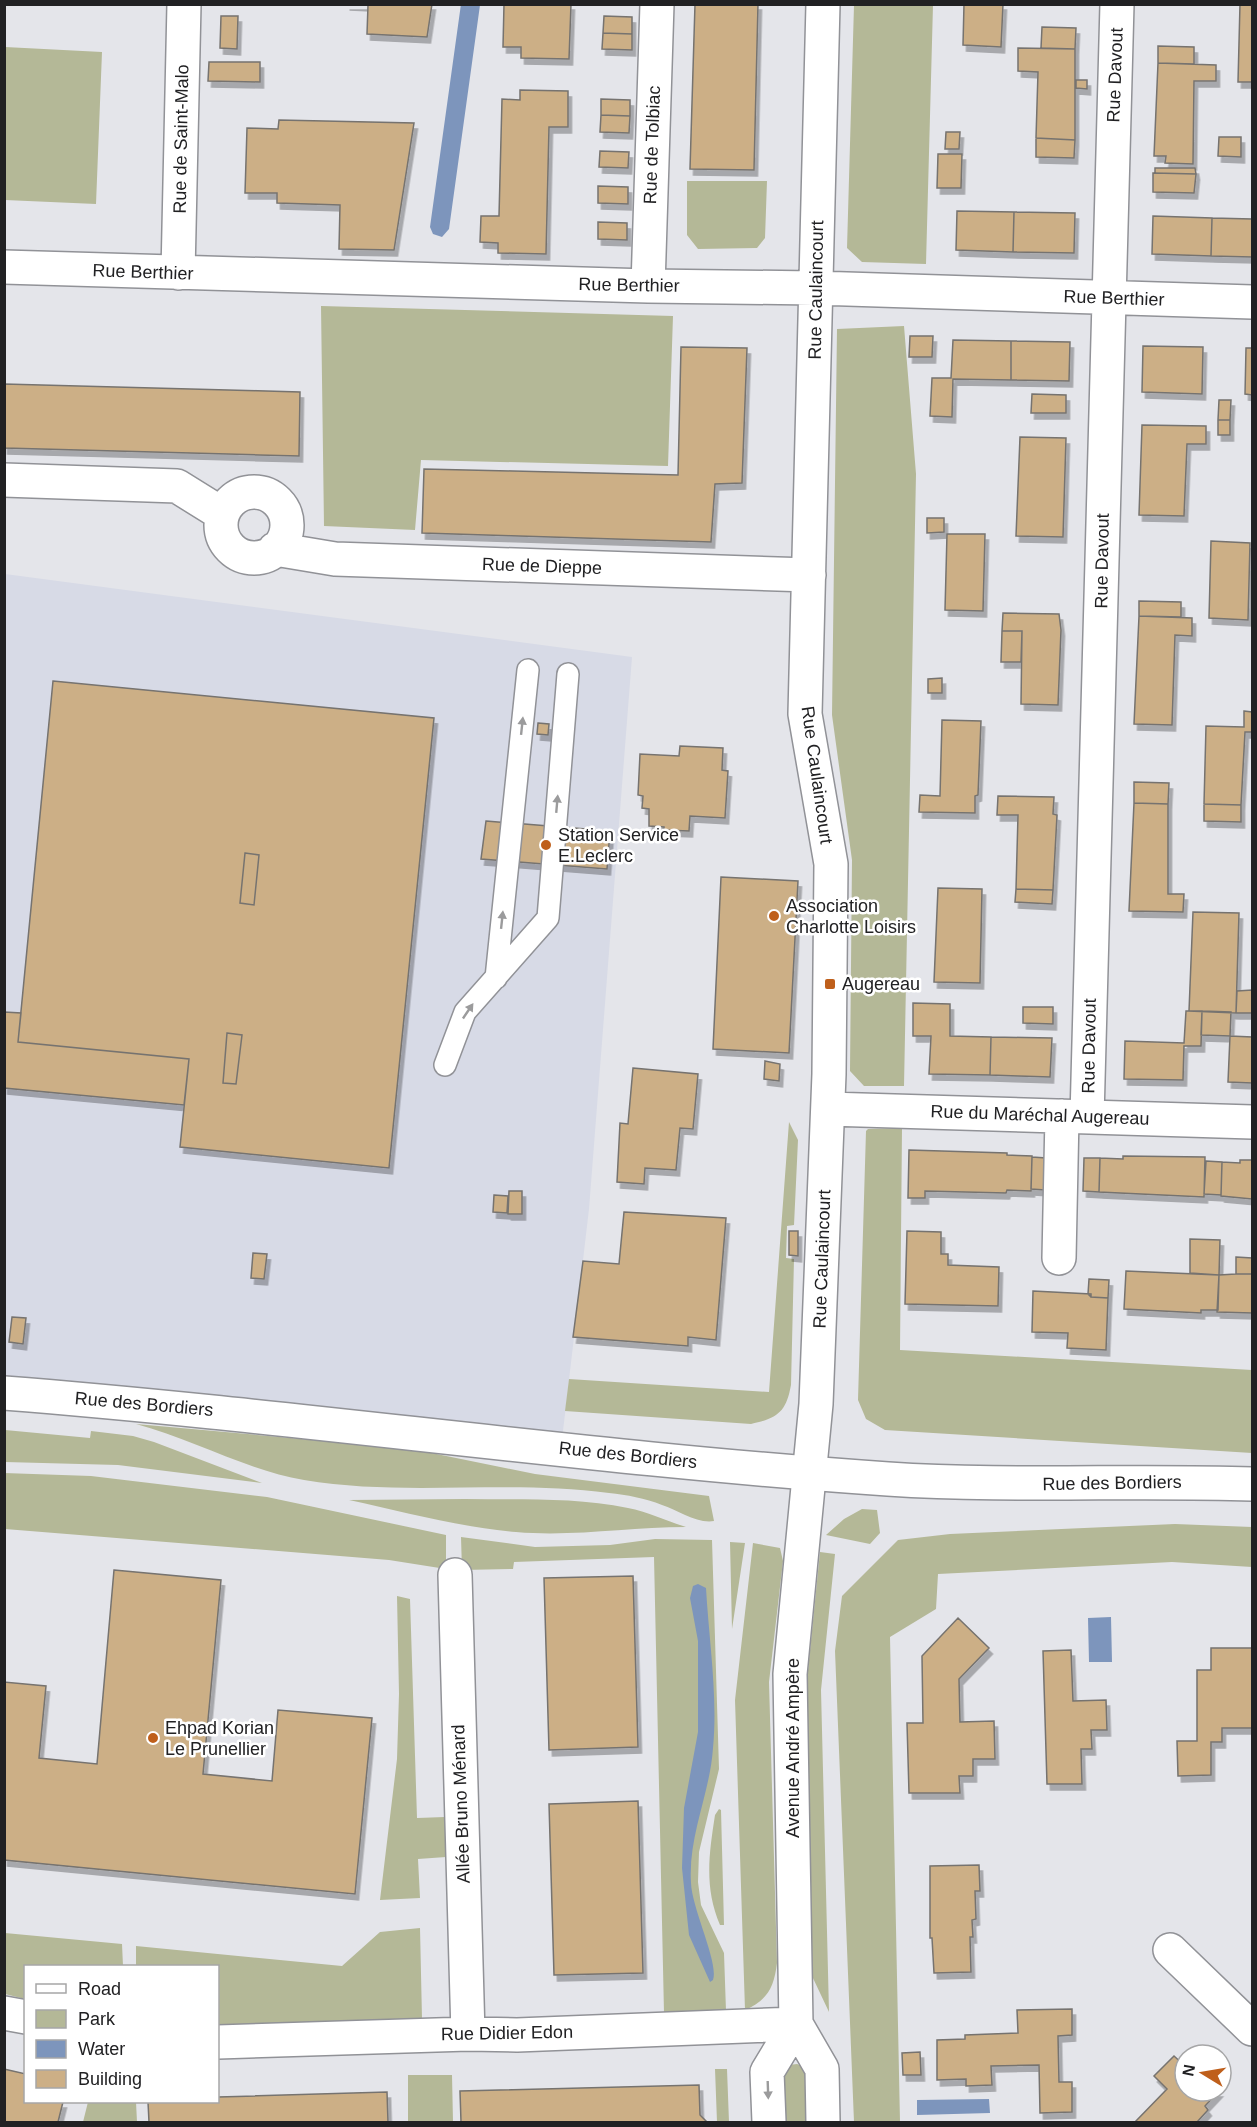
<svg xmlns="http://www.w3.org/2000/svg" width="1257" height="2127" font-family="Helvetica,sans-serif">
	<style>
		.built { fill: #d7dae6 }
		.green { fill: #b4b897 }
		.water { fill: #7d95bc }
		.building { fill: #ccaf86; stroke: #76736f; stroke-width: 1.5; filter: url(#shadow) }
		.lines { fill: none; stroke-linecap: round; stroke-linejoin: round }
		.lane-casing { stroke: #919297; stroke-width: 24 }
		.street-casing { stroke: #919297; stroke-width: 36 }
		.secondary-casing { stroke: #919297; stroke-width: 36 }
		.lane { stroke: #fff; stroke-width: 21 }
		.street { stroke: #fff; stroke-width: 33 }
		.secondary { stroke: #fff; stroke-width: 33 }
		.oneway { fill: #9b9b9c }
		.poi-dot { fill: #bf5f1b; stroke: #fff; stroke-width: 2 }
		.labels { text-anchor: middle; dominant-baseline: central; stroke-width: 5; stroke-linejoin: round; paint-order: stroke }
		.street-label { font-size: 18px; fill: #212123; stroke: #fff }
		.poi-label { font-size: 18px; fill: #212123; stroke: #fff; text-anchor: start }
	</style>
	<defs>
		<filter id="shadow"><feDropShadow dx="3.5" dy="6" stdDeviation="0" flood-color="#0004"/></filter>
	</defs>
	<rect width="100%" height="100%" fill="#e4e5ea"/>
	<path class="built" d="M 5,574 L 632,657 L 589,1209 L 561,1448 L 5,1393 Z"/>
	<path class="green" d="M 854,5 L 933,5 L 926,264 L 862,262 L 847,248 Z
		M 5,47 L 102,52 L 96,204 L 5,200 Z
		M 687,181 L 767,181 L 765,238 L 757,248 L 698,249 L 687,235 Z
		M 321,306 L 673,316 L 668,466 L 421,460 L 415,530 L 324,526 Z
		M 904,326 L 916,474 L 904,1086 L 864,1086 L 850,1071 L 852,860 L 832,715 L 837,329 Z
		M 789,1122 L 798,1140 L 794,1225 L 787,1226 L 786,1258 L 794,1259 L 791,1385 C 786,1412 778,1418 751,1424 L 565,1411 L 569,1379 L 769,1392 Z
		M 902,1128 L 900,1350 L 1252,1370 L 1252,1453 L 885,1430 L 866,1419 L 858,1400 L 866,1131 L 868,1129 Z
		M 136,1424 L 412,1449 L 535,1474 L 709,1496 L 714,1521 C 697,1524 678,1510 662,1505 C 645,1498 627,1495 609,1493 C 508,1479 405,1497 304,1480 C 246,1470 193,1439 136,1424 Z
		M 5,1430 L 90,1438 L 91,1431 L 133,1436 L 154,1442 L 262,1483 L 118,1465 L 5,1462 Z
		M 4,1473 L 91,1476 L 267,1497 L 446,1535 L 446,1569 L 389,1560 L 5,1529 Z
		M 465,1499 C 519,1500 575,1497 628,1508 C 648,1512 667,1521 686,1527 C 629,1527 573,1537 516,1532 C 459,1527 404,1512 349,1500 Z
		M 862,1509 L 877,1510 L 880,1533 L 870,1544 L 826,1535 L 844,1519 Z
		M 1175,1524 L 1252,1527 L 1252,1567 L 1172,1562 L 938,1574 L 936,1609 L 890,1637 L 900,2122 L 854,2122 L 835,1651 L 842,1596 L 898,1540 L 950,1534 Z
		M 461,1537 L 535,1547 L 610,1545 L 655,1539 L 712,1540 L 719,1769 L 699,1852 L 698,1882 L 701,1905 L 724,1953 L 726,2011 L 664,2013 L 654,1557 L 514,1562 L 513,1569 L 462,1570 Z
		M 730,1542 L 745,1543 L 732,1629 Z
		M 753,1543 L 780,1548 L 783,1561 L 769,1682 L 777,1963 C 774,1987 768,2000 745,2010 L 735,1700 Z
		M 820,1552 L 835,1554 L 821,1690 L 829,2012 L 812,1976 L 806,1690 Z
		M 397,1596 L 410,1599 L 417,1818 L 445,1817 L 446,1857 L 418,1859 L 420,1898 L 380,1900 L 397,1759 L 399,1694 Z
		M 719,1809 L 721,1810 L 724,1925 L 720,1925 C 704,1887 709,1854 715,1815 Z
		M 420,1928 L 422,2019 L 218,2025 L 218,1966 L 136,1966 L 136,1946 L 342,1966 L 380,1932 Z
		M 5,1933 L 122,1944 L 123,1966 L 26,1966 L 25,1999 L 5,1994 Z
		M 797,2064 L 807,2068 L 811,2122 L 780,2122 L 782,2070 L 789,2065 Z
		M 715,2069 L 727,2069 L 729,2122 L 717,2122 Z
		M 408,2075 L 452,2075 L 453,2122 L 408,2122 Z
		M 88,2102 L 136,2102 L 137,2122 L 83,2122 Z"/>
	<path class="water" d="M 461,4 L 480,5 L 449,229 L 442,237 L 433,234 L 430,227 Z
		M 698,1584 L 706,1588 C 709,1641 718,1696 713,1748 C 710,1794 688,1835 691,1883 C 692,1909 719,1963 713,1980 L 710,1982 L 689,1935 L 682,1868 L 684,1808 L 698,1732 L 698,1641 L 690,1598 L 693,1586 Z
		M 1111,1617 L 1112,1662 L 1089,1662 L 1088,1618 Z
		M 989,2099 L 990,2113 L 917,2115 L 917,2100 Z"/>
	<path class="building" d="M 346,4 L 432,4 L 427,37 L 367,34 L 368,5 Z
		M 504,4 L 571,4 L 569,59 L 521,58 L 521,47 L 503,47 Z
		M 695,4 L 758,4 L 754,170 L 690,169 Z
		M 964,4 L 1003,4 L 1001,47 L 963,45 Z
		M 1240,4 L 1252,4 L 1252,82 L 1238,82 Z
		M 221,16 L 238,16 L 237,49 L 220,48 Z
		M 604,16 L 632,17 L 632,34 L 603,33 Z
		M 1042,27 L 1076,28 L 1075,49 L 1041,48 Z
		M 603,33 L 632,34 L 632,50 L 602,49 Z
		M 1158,46 L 1194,47 L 1194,64 L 1158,63 Z
		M 1018,48 L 1075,49 L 1075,140 L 1036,138 L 1038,72 L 1018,71 Z
		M 209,62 L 260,62 L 260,82 L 208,81 Z
		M 1158,63 L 1216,65 L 1216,81 L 1194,81 L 1193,164 L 1165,163 L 1166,156 L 1154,156 Z
		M 1076,80 L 1087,80 L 1087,89 L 1076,88 Z
		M 520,90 L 568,91 L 568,127 L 549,127 L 546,254 L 498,253 L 498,243 L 480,242 L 481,216 L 499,216 L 502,99 L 520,100 Z
		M 601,99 L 630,100 L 630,116 L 601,115 Z
		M 601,115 L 630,116 L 629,133 L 600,132 Z
		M 279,120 L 414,123 L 394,250 L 339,249 L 340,205 L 277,203 L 277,193 L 245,193 L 247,128 L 278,129 Z
		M 946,132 L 960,132 L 959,149 L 945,149 Z
		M 1219,137 L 1241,137 L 1241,157 L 1218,156 Z
		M 1036,138 L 1075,140 L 1074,158 L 1036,157 Z
		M 600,151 L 629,152 L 628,168 L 599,167 Z
		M 938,154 L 962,154 L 961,188 L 937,188 Z
		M 1155,168 L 1195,168 L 1196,174 L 1155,173 Z
		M 1153,173 L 1196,174 L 1194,193 L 1153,192 Z
		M 598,186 L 628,187 L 628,204 L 598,203 Z
		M 957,211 L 1014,212 L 1013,252 L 956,250 Z
		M 1014,212 L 1075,213 L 1074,253 L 1013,252 Z
		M 1153,216 L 1212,218 L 1211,256 L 1152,254 Z
		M 1212,218 L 1252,219 L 1252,257 L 1211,256 Z
		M 598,222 L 627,223 L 627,240 L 598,239 Z
		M 910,336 L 933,336 L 932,357 L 909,357 Z
		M 953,340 L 1011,341 L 1011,380 L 953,379 L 952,417 L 930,416 L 932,378 L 951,378 Z
		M 1011,341 L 1070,342 L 1069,381 L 1011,380 Z
		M 1143,346 L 1203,347 L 1202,394 L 1142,392 Z
		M 681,347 L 747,348 L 742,483 L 715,484 L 711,542 L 422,533 L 424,469 L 678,475 Z
		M 1246,348 L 1252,348 L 1252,395 L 1245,394 Z
		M 4,384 L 300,392 L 299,456 L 4,448 Z
		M 1032,394 L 1066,395 L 1066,413 L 1031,413 Z
		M 1219,400 L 1231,400 L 1230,420 L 1218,420 Z
		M 1218,420 L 1230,420 L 1230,435 L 1218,435 Z
		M 1142,425 L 1206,426 L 1206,444 L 1187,444 L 1184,516 L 1139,515 Z
		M 1020,437 L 1066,438 L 1063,537 L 1016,536 Z
		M 927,518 L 944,518 L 944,532 L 927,533 Z
		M 947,534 L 985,534 L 983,611 L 945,610 Z
		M 1211,541 L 1250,543 L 1248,620 L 1209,618 Z
		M 1139,601 L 1181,602 L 1181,617 L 1139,616 Z
		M 1003,613 L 1059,614 L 1061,630 L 1058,705 L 1021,704 L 1022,631 L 1002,631 Z
		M 1139,616 L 1192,618 L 1192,636 L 1175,635 L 1172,725 L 1134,724 Z
		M 1002,631 L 1022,631 L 1021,662 L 1001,662 Z
		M 942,678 L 942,693 L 928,693 L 928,679 Z
		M 53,681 L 434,718 L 389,1168 L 180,1147 L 189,1059 L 18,1042 Z
		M 1244,711 L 1252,712 L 1252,732 L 1245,732 L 1241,805 L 1204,804 L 1206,726 L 1244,727 Z
		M 942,720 L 981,721 L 978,795 L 975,796 L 975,813 L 919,812 L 920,795 L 940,796 Z
		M 538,723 L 549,724 L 548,735 L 537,734 Z
		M 680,746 L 723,748 L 722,770 L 728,771 L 725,818 L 690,816 L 689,831 L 664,830 L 664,827 L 649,826 L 649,809 L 642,808 L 643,796 L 638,795 L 640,754 L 679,756 Z
		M 1134,782 L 1169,783 L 1168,804 L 1134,803 Z
		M 998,796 L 1054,797 L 1053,814 L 1057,815 L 1053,890 L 1016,889 L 1018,815 L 997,815 Z
		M 1134,803 L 1168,804 L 1168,894 L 1184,894 L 1183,912 L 1129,911 Z
		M 1204,804 L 1241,805 L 1241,822 L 1204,821 Z
		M 486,821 L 610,831 L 607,869 L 481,859 Z
		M 245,853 L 259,855 L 254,905 L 240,903 Z
		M 721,877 L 798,881 L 789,1053 L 713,1049 Z
		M 938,888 L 982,889 L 980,983 L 934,982 Z
		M 1016,889 L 1053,890 L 1052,904 L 1015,902 Z
		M 1193,912 L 1239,913 L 1236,1013 L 1189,1011 Z
		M 1252,990 L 1252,1013 L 1236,1013 L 1237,991 Z
		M 913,1003 L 950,1004 L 950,1036 L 991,1037 L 990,1075 L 929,1074 L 931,1036 L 913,1036 Z
		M 1023,1007 L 1053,1007 L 1053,1024 L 1023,1023 Z
		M 1186,1011 L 1202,1011 L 1201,1046 L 1184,1046 L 1183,1080 L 1124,1079 L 1125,1041 L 1184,1043 Z
		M 1202,1011 L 1231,1012 L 1230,1036 L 1201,1035 Z
		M 4,1012 L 21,1013 L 18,1042 L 189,1059 L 184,1105 L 4,1088 Z
		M 227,1033 L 242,1035 L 236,1084 L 223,1083 Z
		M 1230,1036 L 1252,1037 L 1252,1083 L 1228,1082 Z
		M 991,1037 L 1052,1038 L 1050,1077 L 990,1075 Z
		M 765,1061 L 780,1064 L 779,1081 L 764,1079 Z
		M 633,1068 L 698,1074 L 693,1129 L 680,1128 L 676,1170 L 645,1168 L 644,1184 L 617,1182 L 620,1123 L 628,1124 Z
		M 909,1150 L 1007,1153 L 1007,1155 L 1032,1156 L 1031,1191 L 1007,1190 L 1006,1193 L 925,1191 L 925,1198 L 908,1198 Z
		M 1123,1156 L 1205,1157 L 1204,1197 L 1099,1192 L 1100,1158 L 1123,1159 Z
		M 1032,1157 L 1046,1158 L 1045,1190 L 1031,1189 Z
		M 1084,1158 L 1100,1158 L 1099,1192 L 1083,1191 Z
		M 1240,1160 L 1252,1160 L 1252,1199 L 1221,1196 L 1222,1162 L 1240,1163 Z
		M 1206,1161 L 1222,1162 L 1221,1195 L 1204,1194 Z
		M 509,1191 L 522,1191 L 522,1214 L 508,1214 Z
		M 494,1195 L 508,1196 L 507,1213 L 493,1212 Z
		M 624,1212 L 726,1218 L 716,1340 L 688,1337 L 688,1346 L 573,1337 L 583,1261 L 619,1264 Z
		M 789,1231 L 798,1231 L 798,1256 L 789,1255 Z
		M 907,1231 L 941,1232 L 941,1254 L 948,1254 L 948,1265 L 999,1267 L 998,1306 L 905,1304 Z
		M 1190,1239 L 1220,1240 L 1219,1275 L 1190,1273 Z
		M 253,1253 L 267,1254 L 264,1279 L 251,1278 Z
		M 1236,1257 L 1252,1258 L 1252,1274 L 1236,1274 Z
		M 1126,1271 L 1219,1275 L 1218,1310 L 1201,1310 L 1201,1313 L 1124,1309 Z
		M 1236,1274 L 1252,1274 L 1252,1313 L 1217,1312 L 1219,1275 Z
		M 1089,1279 L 1109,1280 L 1108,1298 L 1091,1297 L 1088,1294 Z
		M 1033,1291 L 1091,1294 L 1091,1297 L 1108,1298 L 1106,1350 L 1067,1348 L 1068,1333 L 1032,1332 Z
		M 12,1317 L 26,1318 L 23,1344 L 9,1342 Z
		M 114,1570 L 221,1580 L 203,1774 L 272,1781 L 278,1710 L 372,1718 L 355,1894 L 4,1860 L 4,1682 L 46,1686 L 39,1758 L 97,1764 Z
		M 633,1576 L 638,1747 L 549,1750 L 544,1578 Z
		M 958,1618 L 989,1648 L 959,1679 L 960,1722 L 994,1721 L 995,1759 L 973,1759 L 973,1776 L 959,1776 L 960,1793 L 909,1793 L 907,1723 L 923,1723 L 922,1656 Z
		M 1211,1648 L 1252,1648 L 1252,1728 L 1222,1728 L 1222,1742 L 1211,1742 L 1211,1775 L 1178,1776 L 1177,1741 L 1197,1741 L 1197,1670 L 1211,1670 Z
		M 1071,1650 L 1073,1701 L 1106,1700 L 1107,1730 L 1091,1730 L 1092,1749 L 1081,1749 L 1082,1784 L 1047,1784 L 1043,1651 Z
		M 638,1801 L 643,1973 L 554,1975 L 549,1804 Z
		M 979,1865 L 980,1891 L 975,1891 L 976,1919 L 972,1920 L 973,1937 L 970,1937 L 971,1972 L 934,1973 L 932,1938 L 930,1938 L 930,1866 Z
		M 1072,2009 L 1072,2035 L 1058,2036 L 1059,2082 L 1072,2082 L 1072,2112 L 1040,2113 L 1039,2065 L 991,2066 L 992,2085 L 966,2086 L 966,2079 L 937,2080 L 937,2040 L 965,2039 L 965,2035 L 1018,2033 L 1017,2010 Z
		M 920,2052 L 921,2075 L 903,2075 L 902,2053 Z
		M 1174,2056 L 1185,2066 L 1185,2091 L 1219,2091 L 1205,2106 L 1208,2110 L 1197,2122 L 1135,2122 L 1167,2089 L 1154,2076 Z
		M 4,2069 L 26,2074 L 26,2102 L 63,2102 L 58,2122 L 4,2122 Z
		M 699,2085 L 700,2115 L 707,2122 L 461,2122 L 460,2091 Z
		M 387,2092 L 388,2122 L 149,2122 L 148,2102 L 218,2102 L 218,2097 Z"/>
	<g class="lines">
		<defs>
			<path id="lane" d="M 496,978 L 528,670
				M 445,1065 L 465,1012 L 548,918 L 568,674"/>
			<path id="street" d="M 823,4 L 805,714 L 831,864 L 829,1074 L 816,1404 L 790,1674 L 796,2024 L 822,2069 L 823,2122
				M 4,267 L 648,286 L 816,288 L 1252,302
				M 178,273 L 184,4
				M 648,286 L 657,4
				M 4,480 L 177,486 L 222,514
				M221 525a33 33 0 1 1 66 0a33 33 0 1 1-66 0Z
				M 275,549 L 335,559 L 809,575
				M 828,1109 L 1252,1122
				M 1087,1117 L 1117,4
				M 1059,1258 L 1062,1116
				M 455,1575 L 468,2034
				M 1170,1950 L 1252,2029
				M 4,2013 L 26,2017
				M 218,2042 L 468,2034 L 517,2035 L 796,2024
				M 769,2122 L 767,2072 L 796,2024"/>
			<path id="secondary" d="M 4,1393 C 299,1416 593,1459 888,1479 C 1009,1487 1131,1480 1252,1484"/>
		</defs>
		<use href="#lane" class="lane-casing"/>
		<use href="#street" class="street-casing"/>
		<use href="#secondary" class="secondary-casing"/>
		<use href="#lane" class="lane"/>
		<use href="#street" class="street"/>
		<use href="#secondary" class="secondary"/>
	</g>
	<defs><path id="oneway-solid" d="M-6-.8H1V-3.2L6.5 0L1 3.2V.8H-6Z" transform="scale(1.5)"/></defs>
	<g class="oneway">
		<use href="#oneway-solid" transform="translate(522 726) rotate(-84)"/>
		<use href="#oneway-solid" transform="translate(557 804) rotate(-85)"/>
		<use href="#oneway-solid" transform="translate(502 920) rotate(-84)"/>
		<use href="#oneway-solid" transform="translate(468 1011) rotate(-56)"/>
		<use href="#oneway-solid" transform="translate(768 2090) rotate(88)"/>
	</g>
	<g class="poi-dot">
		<circle cx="546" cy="845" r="6"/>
		<circle cx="774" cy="916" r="6"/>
		<rect x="824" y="978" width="12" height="12" rx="3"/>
		<circle cx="153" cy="1738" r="6"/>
	</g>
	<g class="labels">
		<g class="street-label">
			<text transform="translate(1115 75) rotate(-88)">Rue Davout</text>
			<text transform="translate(181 139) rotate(-89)">Rue de Saint-Malo</text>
			<text transform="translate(652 145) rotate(-88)">Rue de Tolbiac</text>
			<text transform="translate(143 272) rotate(2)">Rue Berthier</text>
			<text transform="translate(629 285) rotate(1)">Rue Berthier</text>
			<text transform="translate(816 290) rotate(-89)">Rue Caulaincourt</text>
			<text transform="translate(1114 298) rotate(2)">Rue Berthier</text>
			<text transform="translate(1102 561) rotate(-89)">Rue Davout</text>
			<text transform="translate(542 566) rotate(2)">Rue de Dieppe</text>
			<text transform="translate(817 775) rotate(82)">Rue Caulaincourt</text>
			<text transform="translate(1089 1046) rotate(-89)">Rue Davout</text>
			<text transform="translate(1040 1115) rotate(2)">Rue du Maréchal Augereau</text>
			<text transform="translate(822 1259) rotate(-88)">Rue Caulaincourt</text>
			<text transform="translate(144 1404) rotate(5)">Rue des Bordiers</text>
			<text transform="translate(628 1455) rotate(6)">Rue des Bordiers</text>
			<text transform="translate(1112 1483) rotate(-1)">Rue des Bordiers</text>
			<text transform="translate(793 1748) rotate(-90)">Avenue André Ampère</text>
			<text transform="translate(461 1804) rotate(-92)">Allée Bruno Ménard</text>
			<text transform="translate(507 2033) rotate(-1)">Rue Didier Edon</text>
		</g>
		<g class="poi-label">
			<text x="558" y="835">Station Service<tspan x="558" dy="21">E.Leclerc</tspan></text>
			<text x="786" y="906">Association<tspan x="786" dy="21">Charlotte Loisirs</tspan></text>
			<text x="842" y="984">Augereau</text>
			<text x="165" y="1728">Ehpad Korian<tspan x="165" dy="21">Le Prunellier</tspan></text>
		</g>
	</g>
	<rect width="1257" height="2127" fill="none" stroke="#212123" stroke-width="12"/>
	<rect x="24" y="1965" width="195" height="138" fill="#ffffff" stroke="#a6a6a7" stroke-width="1.5"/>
	<rect x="36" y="1984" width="30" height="9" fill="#ffffff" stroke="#a6a6a7" stroke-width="1.5"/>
	<text x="78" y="1995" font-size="18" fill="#212123">Road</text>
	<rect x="36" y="2010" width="30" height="18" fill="#b4b897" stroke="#a6a6a7" stroke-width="1.5"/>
	<text x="78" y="2025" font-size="18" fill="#212123">Park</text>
	<rect x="36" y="2040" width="30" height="18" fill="#7d95bc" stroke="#a6a6a7" stroke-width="1.5"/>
	<text x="78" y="2055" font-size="18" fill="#212123">Water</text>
	<rect x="36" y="2070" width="30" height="18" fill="#ccaf86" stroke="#a6a6a7" stroke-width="1.5"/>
	<text x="78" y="2085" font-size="18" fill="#212123">Building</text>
	<g transform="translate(1203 2073) rotate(281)"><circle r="28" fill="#ffffff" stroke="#a6a6a7" stroke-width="1.5"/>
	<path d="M0-4.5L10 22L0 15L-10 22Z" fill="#bf5f1b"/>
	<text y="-9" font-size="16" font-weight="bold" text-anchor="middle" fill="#212123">N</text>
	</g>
</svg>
